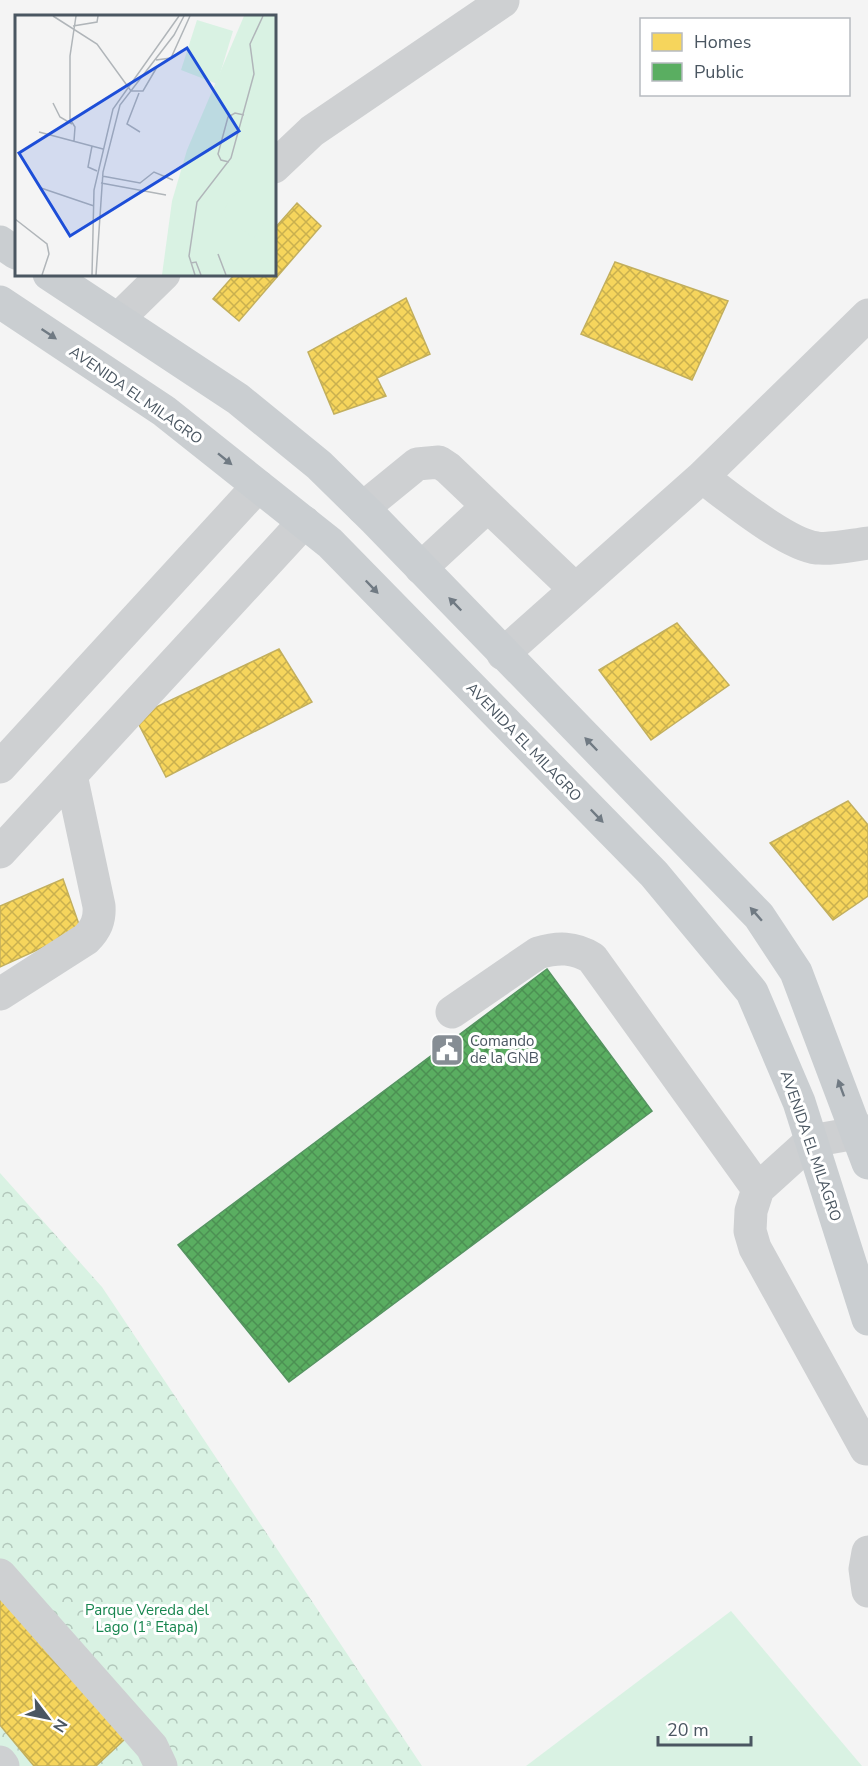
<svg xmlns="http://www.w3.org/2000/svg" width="868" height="1766" font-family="'Nunito Sans',sans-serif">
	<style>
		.forest { fill: url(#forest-crowns) }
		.garden { fill: #d9f2e3 }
		.homes { fill: url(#homes-cross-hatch); stroke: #c2af5e; stroke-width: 1.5 }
		.public { fill: url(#public-cross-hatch); stroke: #559461; stroke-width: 1.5 }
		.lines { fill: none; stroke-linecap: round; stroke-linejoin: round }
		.minor { stroke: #ced0d2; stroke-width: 33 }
		.major { stroke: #caced1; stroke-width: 33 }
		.oneway { fill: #707a83 }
		.labels { text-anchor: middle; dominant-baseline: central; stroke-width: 6; stroke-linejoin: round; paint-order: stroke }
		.street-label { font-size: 15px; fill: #4a5661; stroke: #fff }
		.poi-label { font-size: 15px; fill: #4a5661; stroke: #fff; text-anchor: start }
		.park-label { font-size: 15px; fill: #17864f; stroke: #fff }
		.inset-road { fill: none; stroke: #b0b5b9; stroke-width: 1.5 }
		.view { fill: #1d4ed8; fill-opacity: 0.15; stroke: #1d4ed8; stroke-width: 3 }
		.inset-edge { fill: none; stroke: #4a5661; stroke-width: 3 }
	</style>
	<defs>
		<pattern id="forest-crowns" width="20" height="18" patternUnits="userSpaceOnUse" patternTransform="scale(1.5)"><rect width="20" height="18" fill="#d9f2e3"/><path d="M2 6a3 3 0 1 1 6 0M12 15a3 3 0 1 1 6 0" fill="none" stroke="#b2c7bb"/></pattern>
		<pattern id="homes-cross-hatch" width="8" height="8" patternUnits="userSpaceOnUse" patternTransform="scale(1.5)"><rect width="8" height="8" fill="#f6d55c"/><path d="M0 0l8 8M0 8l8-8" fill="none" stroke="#c9b04f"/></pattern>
		<pattern id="public-cross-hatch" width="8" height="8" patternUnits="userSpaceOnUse" patternTransform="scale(1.5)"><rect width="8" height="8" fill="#5aae61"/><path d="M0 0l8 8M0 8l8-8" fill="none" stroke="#4c9053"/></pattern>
	</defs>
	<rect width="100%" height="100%" fill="#f4f4f4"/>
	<path class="forest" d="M 0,1173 L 102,1287 L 422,1766 L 0,1766 Z"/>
	<path class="garden" d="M 731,1611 L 862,1766 L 526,1766 Z"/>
	<path class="homes" d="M 297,203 L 321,226 L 239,321 L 213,299 L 235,274 L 274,274 L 274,229 Z
		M 615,262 L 728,301 L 692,380 L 581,334 Z
		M 406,298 L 430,354 L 377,378 L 386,396 L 334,414 L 308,352 Z
		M 677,623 L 729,685 L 651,740 L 599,670 Z
		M 279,649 L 312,702 L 166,777 L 135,717 Z
		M 848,801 L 868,825 L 868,896 L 833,920 L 770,843 Z
		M 63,879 L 81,930 L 0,967 L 0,906 Z
		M 0,1579 L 140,1725 L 96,1766 L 34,1766 L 0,1725 Z"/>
	<path class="public" d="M 547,969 L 652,1111 L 289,1382 L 178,1245 Z"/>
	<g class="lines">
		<path class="minor" d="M 274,167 L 312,131 L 503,1
			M 118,319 L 164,274
			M 702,477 C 728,496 787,545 817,548 C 832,550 852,545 868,543
			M 363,508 L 417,464 L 439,462 L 448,468 L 575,589
			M 421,568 L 488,506
			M 503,654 L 702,477 L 868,315
			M 0,767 L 258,486
			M 0,852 L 71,775
			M 0,994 L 86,939 C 96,929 100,920 99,906 L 71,775 L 304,522
			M 452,1012 L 538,953 C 558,947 574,947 592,958 L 758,1189
			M 866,1449 L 755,1248 L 750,1231 L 751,1211 L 758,1189 L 811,1141 L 868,1131
			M 868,1552 L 865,1569 L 868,1591
			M 0,1575 L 152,1747 L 161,1766
			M 0,1762 L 3,1766"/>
		<path class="major" d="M 0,242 L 16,253
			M 49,274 L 238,399 L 319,465 L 375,520 L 759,916 L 796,972 L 868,1163
			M 0,302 L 164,411 L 330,543 L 654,874 L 752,992 L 799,1102 L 868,1319"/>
	</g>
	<defs><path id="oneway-solid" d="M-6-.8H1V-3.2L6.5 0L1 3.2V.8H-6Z" transform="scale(1.5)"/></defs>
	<g class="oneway">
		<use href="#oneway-solid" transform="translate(49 334) rotate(34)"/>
		<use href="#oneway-solid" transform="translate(225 459) rotate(39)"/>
		<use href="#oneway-solid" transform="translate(372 587) rotate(46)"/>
		<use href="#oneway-solid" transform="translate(455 604) rotate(-134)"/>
		<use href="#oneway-solid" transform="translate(591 744) rotate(-134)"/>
		<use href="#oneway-solid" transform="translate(597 816) rotate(46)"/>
		<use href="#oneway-solid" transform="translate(756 914) rotate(-131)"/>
		<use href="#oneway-solid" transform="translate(841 1088) rotate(-110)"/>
	</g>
	<defs>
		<symbol id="civic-square" viewBox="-11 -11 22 22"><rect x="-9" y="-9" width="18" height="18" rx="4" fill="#868d94" stroke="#fff"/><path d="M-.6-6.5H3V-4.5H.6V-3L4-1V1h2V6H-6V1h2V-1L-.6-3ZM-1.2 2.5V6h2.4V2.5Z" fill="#fff"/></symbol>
	</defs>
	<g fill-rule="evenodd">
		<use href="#civic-square" x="428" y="1031" width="38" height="38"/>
	</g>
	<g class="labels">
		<g class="street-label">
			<text transform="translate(136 395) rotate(35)">AVENIDA EL MILAGRO</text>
			<text transform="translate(524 742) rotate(46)">AVENIDA EL MILAGRO</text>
			<text transform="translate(811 1146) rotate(71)">AVENIDA EL MILAGRO</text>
		</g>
		<g class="poi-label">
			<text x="470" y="1041">Comando<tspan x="470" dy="17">de la GNB</tspan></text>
		</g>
		<g class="park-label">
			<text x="147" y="1610">Parque Vereda del<tspan x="147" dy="17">Lago (1ª Etapa)</tspan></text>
		</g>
	</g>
	<g transform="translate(15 15)">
		<rect width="261" height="261" fill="#f4f4f4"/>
		<path d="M 229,1 L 261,1 L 261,260 L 147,260 L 157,186 L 172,135 Z" fill="#d9f2e3"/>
		<path d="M 182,5 L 218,16 L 202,69 L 166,55 ZM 229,173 L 261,189 L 239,223 L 206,200 L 216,183 Z" fill="#d9f2e3"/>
		<path class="inset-road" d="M 38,1 L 82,29 L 116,76 L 128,76 L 142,52M 58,11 L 82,7 L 83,1M 141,45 L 156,43 L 175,1M 124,78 L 112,109 L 125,117M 38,88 L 45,102 L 57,109M 24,117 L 88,134M 59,126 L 60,112 L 55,104 L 55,41 L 61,1M 77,131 L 73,152 L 82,156M 214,147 L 206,145 L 203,139 L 213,102 L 220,98 L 229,100M 87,161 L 125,168 L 139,157 L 158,165M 86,168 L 151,180M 26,173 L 79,191M 0,204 L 32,229 L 34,239 L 27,260M 203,239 L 211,260M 176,248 L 181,247 L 186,260M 77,260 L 79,175 L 98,94 L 164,1M 81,260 L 88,157 L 105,90 L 159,20 L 169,1M 180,260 L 174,241 L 182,187 L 216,143 L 239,59 L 235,29 L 248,1"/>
		<path class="view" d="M 172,33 L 224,116 L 55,221 L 4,138 Z"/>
		<rect width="261" height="261" class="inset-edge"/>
	</g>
	<rect x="640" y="18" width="210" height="78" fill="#ffffff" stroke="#b7bbc0" stroke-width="1.5"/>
	<rect x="652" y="33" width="30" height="18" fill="#f6d55c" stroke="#b7bbc0" stroke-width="1.5"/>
	<text x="694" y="48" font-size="18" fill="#4a5661">Homes</text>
	<rect x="652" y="63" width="30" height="18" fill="#5aae61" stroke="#b7bbc0" stroke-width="1.5"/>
	<text x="694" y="78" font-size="18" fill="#4a5661">Public</text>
	<g transform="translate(48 1718) rotate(122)" stroke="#ffffff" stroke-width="4.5" paint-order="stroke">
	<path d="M0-4.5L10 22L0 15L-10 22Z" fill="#4a5661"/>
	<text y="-9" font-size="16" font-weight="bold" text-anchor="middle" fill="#4a5661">N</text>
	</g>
	<path d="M658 1736v9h93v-9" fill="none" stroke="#4a5661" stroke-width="3"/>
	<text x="667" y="1736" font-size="18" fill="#4a5661" stroke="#ffffff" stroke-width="4.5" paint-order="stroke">20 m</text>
</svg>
